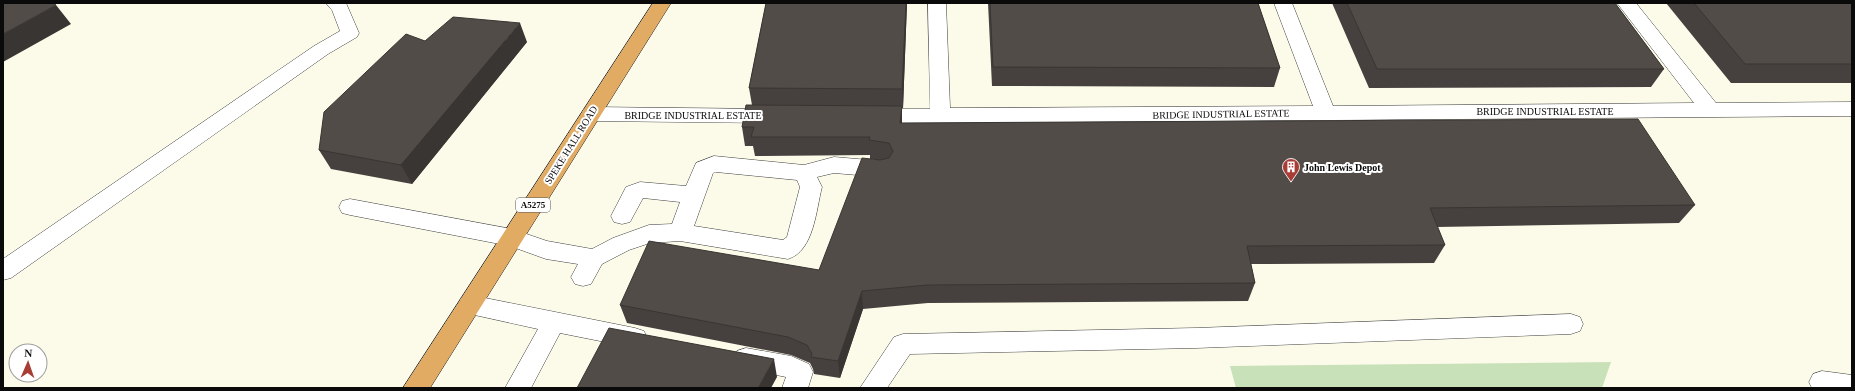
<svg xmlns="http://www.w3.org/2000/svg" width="1855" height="391" font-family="'Times New Roman',serif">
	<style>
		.green { fill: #c9e1b8 }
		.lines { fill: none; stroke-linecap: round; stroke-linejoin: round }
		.minor-casing { stroke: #3d3d3d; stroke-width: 1 }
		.highway-casing { stroke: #1b1b1b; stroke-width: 1 }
		.minor { fill: #fff; fill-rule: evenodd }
		.highway { fill: #e1ab63; fill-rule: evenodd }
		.wall { fill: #46413e }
		.shaded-wall { fill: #393532 }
		.building { fill: #514c48; stroke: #393532 }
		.labels { text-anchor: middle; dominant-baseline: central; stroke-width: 4; stroke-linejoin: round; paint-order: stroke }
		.shield { fill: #fff; stroke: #545454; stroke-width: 1 }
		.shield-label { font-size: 9px; font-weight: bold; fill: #0a0a0a }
		.street-label { font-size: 10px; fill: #0a0a0a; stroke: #fff }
		.poi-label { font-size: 10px; font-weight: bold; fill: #0a0a0a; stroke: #fff; text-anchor: start }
	</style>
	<rect width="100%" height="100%" fill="#fcfbea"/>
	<path class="green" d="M 1611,362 L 1602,388 L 1236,388 L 1230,366 Z"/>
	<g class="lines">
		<defs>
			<path id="minor" d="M 326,3 L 346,3 L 359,33 L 357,37 L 328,54 L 11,278 L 3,280 L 3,259 L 314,46 L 340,31 L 332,10 Z
				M 928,3 L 946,3 L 950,108 L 1313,106 L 1274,3 L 1292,3 L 1333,106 L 1694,103 L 1617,3 L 1636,3 L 1716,103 L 1852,102 L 1852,116 L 945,123 L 940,124 L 935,123 L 871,123 L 864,121 L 861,116 L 864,111 L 871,109 L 930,109 Z
				M 591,107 L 775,109 L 782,111 L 785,116 L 782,121 L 775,123 L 591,121 L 584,119 L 581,114 L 584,109 Z
				M 714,156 L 804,165 L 834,157 L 881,161 L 889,163 L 892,169 L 889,175 L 881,177 L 834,173 L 817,177 L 822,187 C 816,210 814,251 788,259 L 680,241 L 650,243 L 629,250 L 602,264 L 591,284 L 583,286 L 575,284 L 571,277 L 578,264 L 546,259 L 510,246 L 350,215 L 342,213 L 339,207 L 342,201 L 350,199 L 512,229 L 547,241 L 592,249 L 613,238 L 649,225 L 672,224 L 680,202 L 643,198 L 630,222 L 622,224 L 614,222 L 611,216 L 626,187 L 640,182 L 686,186 L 696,163 ZM 716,172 L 797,180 L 800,187 L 787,237 L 783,240 L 694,226 L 713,173 Z
				M 470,295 L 635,328 L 644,331 L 647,338 L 644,345 L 635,348 L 560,333 L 531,388 L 505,388 L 538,329 L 461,312 L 458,305 L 461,298 Z
				M 1571,314 L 1580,317 L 1583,324 L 1580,331 L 1571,334 L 1196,348 L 910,354 L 887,388 L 860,388 L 894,337 L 903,334 L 1196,328 Z
				M 746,348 L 791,356 L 809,364 L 813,372 L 808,388 L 782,388 L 786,377 L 737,367 L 733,359 L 737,351 Z
				M 1822,371 L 1852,375 L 1852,388 L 1812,388 L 1809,382 L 1813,374 Z"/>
			<path id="highway" d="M 653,3 L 671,3 L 430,388 L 403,388 Z"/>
		</defs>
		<use href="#minor" class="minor-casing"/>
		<use href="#highway" class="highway-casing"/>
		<use href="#minor" class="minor"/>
		<use href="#highway" class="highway"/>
	</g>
	<path class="wall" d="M 766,3 L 907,3 L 903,108 L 902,108 L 902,123 L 1695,205 L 1679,223 L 1437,227 L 1445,245 L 1434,263 L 1251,264 L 1255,283 L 1248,301 L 928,303 L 863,309 L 840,378 L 814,374 L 813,369 L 810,363 L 791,355 L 627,323 L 620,305 L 819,270 L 875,159 L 870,159 L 870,155 L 755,156 L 753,146 L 745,146 L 742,127 L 752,105 L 749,88 Z
		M 988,3 L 1258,3 L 1280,68 L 1274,87 L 992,86 Z
		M 1332,3 L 1615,3 L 1664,69 L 1651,87 L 1369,88 Z
		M 1666,3 L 1852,3 L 1852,83 L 1731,83 Z
		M 425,41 L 527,42 L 412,184 L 331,169 L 319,150 Z"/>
	<path class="shaded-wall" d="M 906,3 L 907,3 L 903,108 L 902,89 Z
		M 56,5 L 71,24 L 3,62 L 3,34 Z
		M 520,23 L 527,42 L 412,184 L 401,165 Z
		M 902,106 L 902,125 L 900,123 Z
		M 862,291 L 863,309 L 840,378 L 838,361 Z
		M 774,359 L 777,377 L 771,388 L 758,388 Z"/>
	<path class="building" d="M 3,3 L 52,3 L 56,5 L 3,34 Z
		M 766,3 L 906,3 L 902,89 L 749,88 Z
		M 990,3 L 1258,3 L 1280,68 L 993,67 Z
		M 1347,3 L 1615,3 L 1664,69 L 1377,69 Z
		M 1694,3 L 1852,3 L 1852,64 L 1745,64 Z
		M 453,17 L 520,23 L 401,165 L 319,150 L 324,112 L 406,34 L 425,41 Z
		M 746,105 L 902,106 L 900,123 L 1638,119 L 1695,205 L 1430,208 L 1445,245 L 1247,246 L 1255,283 L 928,285 L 862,291 L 838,361 L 811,357 L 812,354 L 807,345 L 788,337 L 620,305 L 649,241 L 819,270 L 862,158 L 880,160 L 889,158 L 893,151 L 889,143 L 869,140 L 870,137 L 751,137 L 754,127 L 742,127 Z
		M 609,328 L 774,359 L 758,388 L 577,388 Z"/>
	<defs>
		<symbol id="building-pin" viewBox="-11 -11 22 30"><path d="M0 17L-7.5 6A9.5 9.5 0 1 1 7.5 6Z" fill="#a73d35" stroke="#fff"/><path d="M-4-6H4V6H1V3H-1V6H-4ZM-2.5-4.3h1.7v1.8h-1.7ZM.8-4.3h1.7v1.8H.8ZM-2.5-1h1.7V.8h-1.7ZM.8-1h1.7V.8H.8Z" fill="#fff"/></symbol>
	</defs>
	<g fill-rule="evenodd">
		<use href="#building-pin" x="1281" y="157" width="20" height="27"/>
	</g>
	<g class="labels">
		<rect class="shield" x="516" y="198" width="34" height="14" rx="3"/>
		<g class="shield-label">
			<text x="533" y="205">A5275</text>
		</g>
		<g class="street-label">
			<text x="1545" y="111">BRIDGE INDUSTRIAL ESTATE</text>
			<text transform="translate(1221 114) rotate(-1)">BRIDGE INDUSTRIAL ESTATE</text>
			<text x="693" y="115">BRIDGE INDUSTRIAL ESTATE</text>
			<text transform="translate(571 145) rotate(-58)">SPEKE HALL ROAD</text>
		</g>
		<g class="poi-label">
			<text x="1304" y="167">John Lewis Depot</text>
		</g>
	</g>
	<rect width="1855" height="391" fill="none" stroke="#0a0a0a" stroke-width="8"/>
	<g transform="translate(28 363) rotate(2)"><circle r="19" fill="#ffffff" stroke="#9d9d9d"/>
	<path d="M0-3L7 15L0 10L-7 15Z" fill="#a73d35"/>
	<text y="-6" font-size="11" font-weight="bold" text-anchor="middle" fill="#0a0a0a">N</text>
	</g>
</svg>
